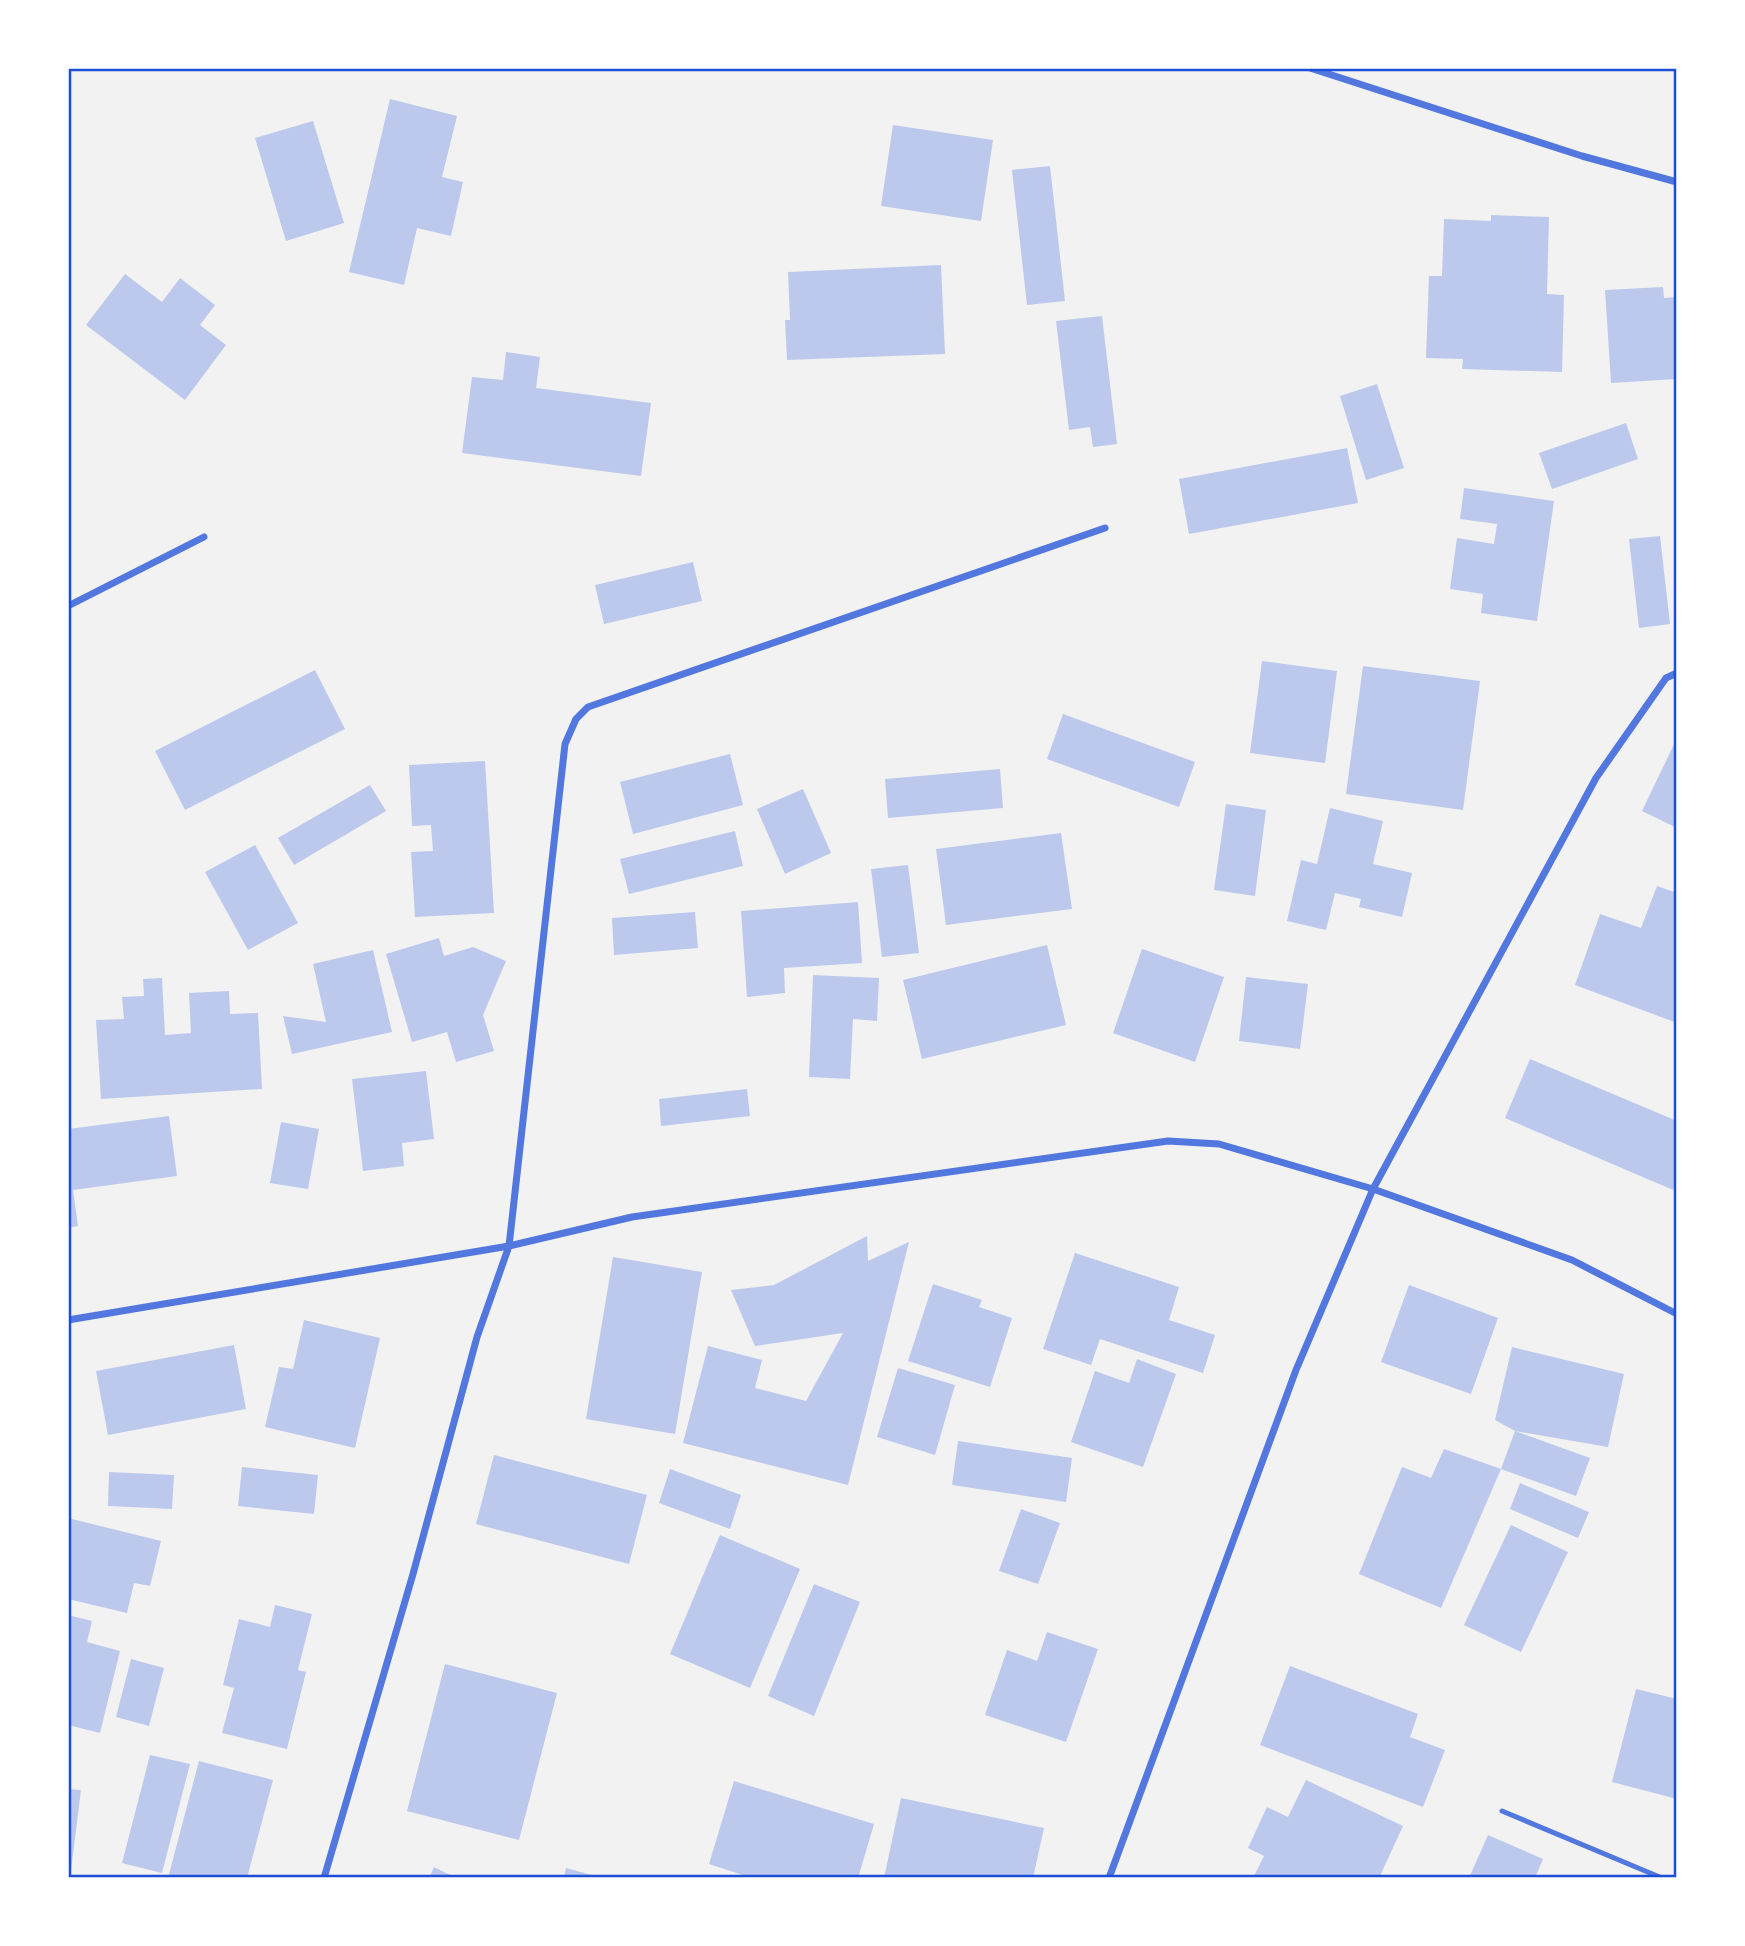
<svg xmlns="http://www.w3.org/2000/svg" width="1745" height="1946" font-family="'Varela Round',sans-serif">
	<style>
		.building { fill: #bdc9ec }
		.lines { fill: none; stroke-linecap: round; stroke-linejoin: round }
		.service { stroke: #5277de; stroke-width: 5 }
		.minor { stroke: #5277de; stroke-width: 7 }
		.neatline { fill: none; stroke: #1d4ed8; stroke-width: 2.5 }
	</style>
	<rect width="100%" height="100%" fill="#f2f2f2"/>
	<path class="building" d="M 390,99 L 457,116 L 442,177 L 463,182 L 451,236 L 417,228 L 404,285 L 349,272 Z
		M 313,121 L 344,223 L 286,241 L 255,138 Z
		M 893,125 L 993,140 L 981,221 L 881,206 Z
		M 1050,166 L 1065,301 L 1027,305 L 1012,170 Z
		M 1491,215 L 1549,217 L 1547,294 L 1564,295 L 1562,372 L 1462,369 L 1463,359 L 1426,358 L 1429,276 L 1442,276 L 1444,219 L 1491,221 Z
		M 941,265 L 945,354 L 787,360 L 785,320 L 790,320 L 788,272 Z
		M 125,274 L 162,302 L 180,278 L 215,305 L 200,325 L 226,345 L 185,400 L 86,325 Z
		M 1663,287 L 1664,298 L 1677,297 L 1677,379 L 1611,383 L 1605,290 Z
		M 1102,316 L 1117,444 L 1093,447 L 1090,427 L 1069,430 L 1056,321 Z
		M 506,352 L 540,357 L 536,388 L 651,403 L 641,476 L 462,453 L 472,377 L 503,380 Z
		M 1377,384 L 1404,468 L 1366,480 L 1340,396 Z
		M 1626,423 L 1638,459 L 1552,489 L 1539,453 Z
		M 1347,448 L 1358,503 L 1189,534 L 1179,479 Z
		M 1464,488 L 1554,501 L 1537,621 L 1481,613 L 1483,594 L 1450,589 L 1457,538 L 1494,544 L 1497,524 L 1460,519 Z
		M 1660,536 L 1670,624 L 1639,628 L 1629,539 Z
		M 693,562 L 702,601 L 604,624 L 595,585 Z
		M 1262,661 L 1337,671 L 1325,763 L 1250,753 Z
		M 1363,666 L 1480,681 L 1463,810 L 1346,794 Z
		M 315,670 L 345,729 L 185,810 L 155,751 Z
		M 1063,714 L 1195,762 L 1179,807 L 1047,759 Z
		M 1677,738 L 1677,828 L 1642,811 Z
		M 730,754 L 743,805 L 633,834 L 620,782 Z
		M 485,761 L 494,913 L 415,917 L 411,852 L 433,851 L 431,825 L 412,826 L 409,765 Z
		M 1000,769 L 1003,808 L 888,818 L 885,779 Z
		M 370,785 L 386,811 L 294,865 L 278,838 Z
		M 803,789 L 831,853 L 785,874 L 757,809 Z
		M 1226,804 L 1266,810 L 1255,896 L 1214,890 Z
		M 1330,808 L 1383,821 L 1373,864 L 1412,873 L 1402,917 L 1359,907 L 1361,899 L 1335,893 L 1326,930 L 1287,921 L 1301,860 L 1317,864 Z
		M 735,831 L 743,866 L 629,894 L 620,859 Z
		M 1061,833 L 1072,909 L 946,925 L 936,849 Z
		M 255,845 L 298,923 L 248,950 L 205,872 Z
		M 908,865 L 919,953 L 882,957 L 871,869 Z
		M 1657,886 L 1677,893 L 1677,1023 L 1575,985 L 1600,914 L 1641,928 Z
		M 858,902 L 862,963 L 784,968 L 785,993 L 747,997 L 741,911 Z
		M 695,912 L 698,948 L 614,955 L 612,918 Z
		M 439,938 L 444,956 L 473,947 L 506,961 L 483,1015 L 494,1051 L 456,1062 L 447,1032 L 412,1042 L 386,954 Z
		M 1047,945 L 1066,1025 L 922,1059 L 903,980 Z
		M 1142,949 L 1224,977 L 1195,1062 L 1113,1033 Z
		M 373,950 L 392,1032 L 292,1054 L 283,1016 L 326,1022 L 313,964 Z
		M 813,975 L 879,978 L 877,1021 L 853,1019 L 850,1079 L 809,1077 Z
		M 1246,977 L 1308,984 L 1300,1049 L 1239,1041 Z
		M 162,978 L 165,1035 L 191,1033 L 189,993 L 229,991 L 230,1014 L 258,1013 L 262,1089 L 101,1099 L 96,1020 L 124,1019 L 122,997 L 144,996 L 143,979 Z
		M 1530,1059 L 1677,1121 L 1677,1180 L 1673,1190 L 1505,1118 Z
		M 426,1071 L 434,1139 L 402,1143 L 404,1166 L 363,1171 L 352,1079 Z
		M 747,1089 L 750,1116 L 661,1126 L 659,1099 Z
		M 169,1116 L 177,1176 L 73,1190 L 78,1226 L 68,1228 L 68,1129 Z
		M 281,1122 L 319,1129 L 308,1189 L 270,1183 Z
		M 867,1236 L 868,1261 L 909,1242 L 848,1485 L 683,1443 L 708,1346 L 762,1360 L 755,1388 L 806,1401 L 843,1333 L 755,1346 L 731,1290 L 774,1285 Z
		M 1075,1253 L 1179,1287 L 1169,1320 L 1215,1335 L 1203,1373 L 1100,1339 L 1091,1365 L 1043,1349 Z
		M 613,1257 L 702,1272 L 675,1434 L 586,1419 Z
		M 933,1284 L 982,1300 L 979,1307 L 1012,1318 L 990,1387 L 908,1361 Z
		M 1409,1285 L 1498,1318 L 1471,1394 L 1381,1362 Z
		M 304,1320 L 380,1338 L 355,1448 L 265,1427 L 279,1367 L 293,1369 Z
		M 234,1345 L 246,1409 L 108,1435 L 96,1371 Z
		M 1512,1347 L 1624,1374 L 1608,1447 L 1515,1431 L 1590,1458 L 1576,1496 L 1501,1469 L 1515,1431 L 1495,1420 Z
		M 1137,1359 L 1176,1374 L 1143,1467 L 1071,1442 L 1095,1371 L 1129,1383 Z
		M 898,1368 L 955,1385 L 935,1455 L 877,1437 Z
		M 958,1441 L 1072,1458 L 1066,1502 L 952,1485 Z
		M 1444,1449 L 1501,1469 L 1441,1608 L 1359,1574 L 1402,1467 L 1431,1478 Z
		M 494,1455 L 647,1495 L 629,1564 L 476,1524 Z
		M 242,1467 L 318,1475 L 314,1514 L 238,1506 Z
		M 670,1469 L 741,1495 L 730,1529 L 659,1503 Z
		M 109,1472 L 174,1475 L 172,1509 L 108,1506 Z
		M 1520,1483 L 1589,1512 L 1578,1538 L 1510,1509 Z
		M 1021,1509 L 1060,1523 L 1038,1584 L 999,1571 Z
		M 68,1518 L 161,1541 L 150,1586 L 134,1583 L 127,1613 L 68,1599 Z
		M 1511,1525 L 1568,1552 L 1521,1652 L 1464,1625 Z
		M 720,1535 L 800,1569 L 750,1688 L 670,1654 Z
		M 814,1584 L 860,1602 L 814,1716 L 768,1696 Z
		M 275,1605 L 312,1614 L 298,1670 L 306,1672 L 287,1749 L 222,1733 L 234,1688 L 223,1685 L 239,1619 L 270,1627 Z
		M 68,1615 L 92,1621 L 87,1642 L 120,1651 L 100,1733 L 68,1725 Z
		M 1047,1632 L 1098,1649 L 1066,1742 L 985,1715 L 1007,1650 L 1037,1661 Z
		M 131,1659 L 164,1668 L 149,1726 L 116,1717 Z
		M 445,1664 L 557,1693 L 519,1840 L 407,1811 Z
		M 1290,1666 L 1418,1714 L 1410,1737 L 1445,1750 L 1423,1807 L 1260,1745 Z
		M 1636,1689 L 1677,1699 L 1677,1799 L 1612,1782 Z
		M 150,1755 L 190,1764 L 162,1873 L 122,1863 Z
		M 199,1761 L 273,1780 L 247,1878 L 168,1878 Z
		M 1306,1780 L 1403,1826 L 1379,1878 L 1253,1878 L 1264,1856 L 1248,1848 L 1267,1807 L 1288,1817 Z
		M 734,1781 L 874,1824 L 858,1878 L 752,1878 L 709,1864 Z
		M 68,1789 L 81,1790 L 70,1878 L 68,1878 Z
		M 901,1798 L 1044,1828 L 1033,1878 L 884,1878 Z
		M 1488,1835 L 1543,1859 L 1535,1878 L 1469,1878 Z
		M 434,1867 L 456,1878 L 429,1878 Z
		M 566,1868 L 599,1877 L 599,1878 L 564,1878 Z"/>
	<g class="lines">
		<path class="service" d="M 1502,1811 L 1662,1878"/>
		<path class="minor" d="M 1310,68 L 1582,156 L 1677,182
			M 68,606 L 204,537
			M 68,1320 L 509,1246 L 632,1217 L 1168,1141 L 1219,1144 L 1373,1189 L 1572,1260 L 1677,1314
			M 324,1878 L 413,1574 L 477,1337 L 509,1246 L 565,744 L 576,719 L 588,707 L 1105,528
			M 1109,1878 L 1296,1370 L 1373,1189 L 1596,778 L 1666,678 L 1677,673"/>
	</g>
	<rect width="1745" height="1946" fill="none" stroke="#ffffff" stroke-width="140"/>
	<rect x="70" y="70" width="1605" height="1806" class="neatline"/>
</svg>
